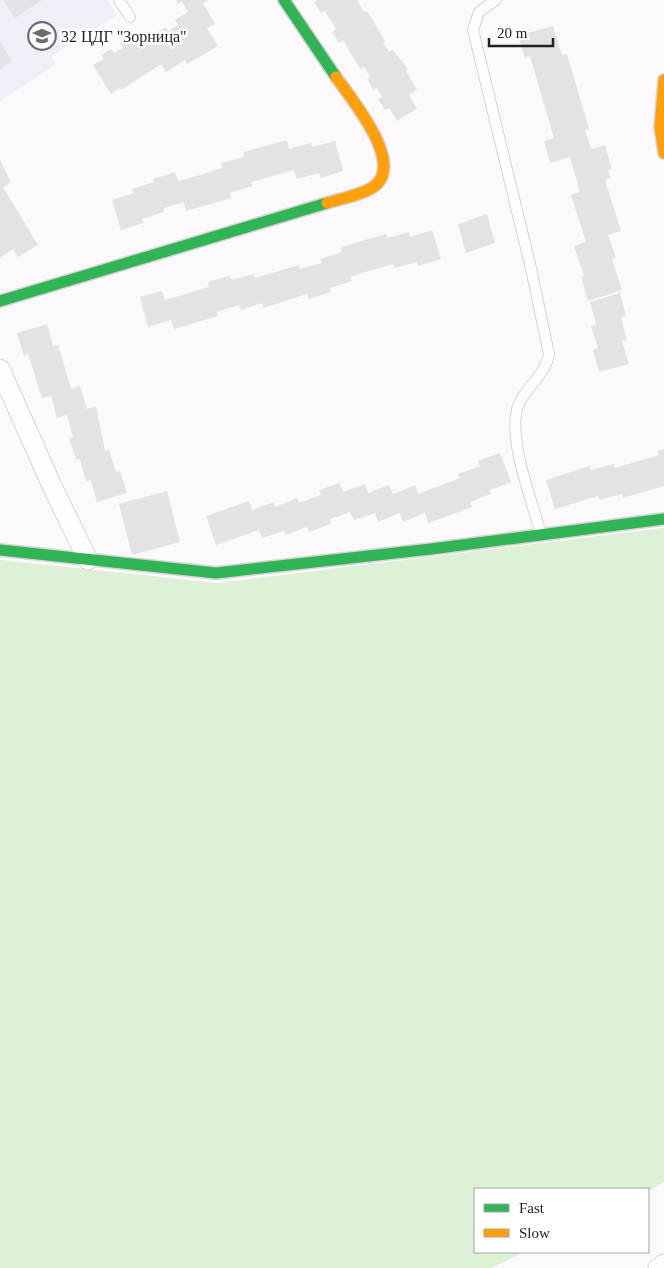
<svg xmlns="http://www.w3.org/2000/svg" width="664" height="1268" font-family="Georgia,serif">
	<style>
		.education { fill: #f2eef8 }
		.green { fill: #ddf1d7 }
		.building { fill: #e4e2e4 }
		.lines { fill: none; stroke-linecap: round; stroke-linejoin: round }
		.lane-casing { stroke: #d5d3d5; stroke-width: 12 }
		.street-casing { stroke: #d5d3d5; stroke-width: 21 }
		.fast-casing { stroke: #d5d3d5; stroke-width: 14 }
		.slow-casing { stroke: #d5d3d5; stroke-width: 14 }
		.lane { stroke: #fefefe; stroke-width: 10 }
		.street { stroke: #fefefe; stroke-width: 19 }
		.fast { stroke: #30b455; stroke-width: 11 }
		.slow { stroke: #ff9f0a; stroke-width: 11 }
		.labels { text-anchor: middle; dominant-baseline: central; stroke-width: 5; stroke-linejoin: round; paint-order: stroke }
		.poi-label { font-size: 16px; fill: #211f21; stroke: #fff; text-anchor: start }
	</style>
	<rect width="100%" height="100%" fill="#fbf9fb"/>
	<path class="education" d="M 0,0 L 108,0 L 117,15 L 52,56 L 56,64 L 0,101 Z"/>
	<path class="green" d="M 664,528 L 664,1182 L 648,1192 L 648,1189 L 475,1189 L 475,1252 L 525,1252 L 491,1268 L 0,1268 L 0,560 L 217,583 Z"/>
	<path class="building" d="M 3,0 L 42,0 L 15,18 Z
		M 176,0 L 208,0 L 203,3 L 215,24 L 207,28 L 218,46 L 187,64 L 185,60 L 166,72 L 161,64 L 121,90 L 120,88 L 111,94 L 93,65 L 104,59 L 101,55 L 111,49 L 114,53 L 123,48 L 120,43 L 131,37 L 133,42 L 143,35 L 148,44 L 158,37 L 156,33 L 166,27 L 169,31 L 178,25 L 175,20 L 188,12 L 182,2 L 178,4 Z
		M 317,0 L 357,0 L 364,12 L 367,11 L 385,41 L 383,43 L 389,52 L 393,50 L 408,69 L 406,71 L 417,90 L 409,95 L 417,109 L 397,121 L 389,108 L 385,110 L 378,99 L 382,97 L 377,88 L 373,90 L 367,79 L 370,77 L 364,67 L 360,69 L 343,40 L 339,43 L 332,32 L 336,29 L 325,11 L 321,13 L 314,2 Z
		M 553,26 L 562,55 L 567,54 L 589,129 L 585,130 L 591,149 L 605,145 L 612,169 L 608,170 L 611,178 L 605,180 L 621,231 L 608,235 L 616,258 L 612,259 L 622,290 L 588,301 L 581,277 L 584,276 L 574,246 L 586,242 L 571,195 L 580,192 L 570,157 L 550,163 L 544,141 L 554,138 L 530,56 L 525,58 L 518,36 Z
		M 0,42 L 12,61 L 0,69 Z
		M 287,140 L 289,149 L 311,143 L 312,147 L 335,141 L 343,171 L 321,178 L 319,173 L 297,179 L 294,170 L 251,182 L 252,186 L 230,193 L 231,198 L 186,211 L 184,202 L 163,208 L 164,212 L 142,219 L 144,223 L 121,230 L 112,200 L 134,193 L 132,189 L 154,182 L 153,179 L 175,172 L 178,181 L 201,175 L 222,168 L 221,163 L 244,157 L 243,152 Z
		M 0,160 L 11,182 L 3,187 L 38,245 L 18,257 L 13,249 L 0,258 Z
		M 487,214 L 495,243 L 466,253 L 458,224 Z
		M 432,230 L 441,259 L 418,266 L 417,262 L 395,268 L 393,264 L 372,270 L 350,277 L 352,281 L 330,288 L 331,292 L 309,299 L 307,294 L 263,308 L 262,303 L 241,310 L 239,305 L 217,312 L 218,316 L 174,329 L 171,320 L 148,327 L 140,297 L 162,291 L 165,300 L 209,287 L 208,282 L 229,276 L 232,280 L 254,274 L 255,278 L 299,265 L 300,269 L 322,263 L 320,259 L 342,252 L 341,247 L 386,234 L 387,238 L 409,232 L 410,237 Z
		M 620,293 L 626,316 L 621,317 L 627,340 L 622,341 L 629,364 L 599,372 L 593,350 L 598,348 L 591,326 L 596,325 L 590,302 Z
		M 47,324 L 53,346 L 58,345 L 71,389 L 80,386 L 87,409 L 96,406 L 105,451 L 109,450 L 116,472 L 120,471 L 127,493 L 97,502 L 91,480 L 86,481 L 80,459 L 76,460 L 69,438 L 73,437 L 67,415 L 57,418 L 51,396 L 42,398 L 28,354 L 24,356 L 17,333 Z
		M 664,449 L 664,486 L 623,498 L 622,494 L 600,500 L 598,496 L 555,509 L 546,480 L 589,466 L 591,470 L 614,464 L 615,468 L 659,455 L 657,451 Z
		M 500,453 L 511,482 L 490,490 L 491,494 L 470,502 L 472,507 L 428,523 L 425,513 L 403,522 L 400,513 L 378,522 L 375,513 L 354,520 L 350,512 L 330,519 L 331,524 L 309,532 L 307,527 L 286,535 L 284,531 L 262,538 L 259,530 L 216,545 L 206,516 L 249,501 L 252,510 L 274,502 L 275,507 L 297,498 L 299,503 L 321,495 L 319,490 L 340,483 L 343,492 L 365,484 L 368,493 L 389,485 L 393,494 L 415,485 L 418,494 L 460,478 L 458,474 L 480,466 L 478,461 Z
		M 167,491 L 180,542 L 132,555 L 119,504 Z"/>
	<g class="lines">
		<defs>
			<path id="lane" d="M 119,0 L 130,17
				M 496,0 L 479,12 L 473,30 L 530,264 L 549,354 C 546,375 526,386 518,406 C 507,438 532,501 541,534"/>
			<path id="street" d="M 0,369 L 52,486 L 88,560
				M 658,1268 L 664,1264"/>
			<path id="fast" d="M 284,0 L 336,77
				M 0,301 L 327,203
				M 0,550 L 216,573 L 431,549 L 664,519"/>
			<path id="slow" d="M 664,80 L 660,127 L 664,153
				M 327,203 C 340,199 356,196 368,190 C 412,170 351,99 336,77"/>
		</defs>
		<use href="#lane" class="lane-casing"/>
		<use href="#street" class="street-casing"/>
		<use href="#fast" class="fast-casing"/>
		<use href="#slow" class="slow-casing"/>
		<use href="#lane" class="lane"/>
		<use href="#street" class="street"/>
		<use href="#fast" class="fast"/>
		<use href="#slow" class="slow"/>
	</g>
	<defs>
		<symbol id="school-ring" viewBox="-11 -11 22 22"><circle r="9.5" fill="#fff" stroke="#6d6b6d" stroke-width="1.5"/><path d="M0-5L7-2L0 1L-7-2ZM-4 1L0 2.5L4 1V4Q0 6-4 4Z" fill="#6d6b6d"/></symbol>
	</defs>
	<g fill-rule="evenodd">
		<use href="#school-ring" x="26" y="20" width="32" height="32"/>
	</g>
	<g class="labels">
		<g class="poi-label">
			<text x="61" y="36">32 ЦДГ "Зорница"</text>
		</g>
	</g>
	<rect x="474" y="1188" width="175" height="65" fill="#ffffff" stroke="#a6a5a6"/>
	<rect x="484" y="1204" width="25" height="8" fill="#30b455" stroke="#a6a5a6"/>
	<text x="519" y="1213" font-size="15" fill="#211f21">Fast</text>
	<rect x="484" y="1229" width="25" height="8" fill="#ff9f0a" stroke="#a6a5a6"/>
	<text x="519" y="1238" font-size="15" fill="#211f21">Slow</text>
	<path d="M489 38v8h64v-8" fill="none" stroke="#211f21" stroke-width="2.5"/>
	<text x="497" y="38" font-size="15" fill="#211f21" stroke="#ffffff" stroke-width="4" paint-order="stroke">20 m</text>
</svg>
